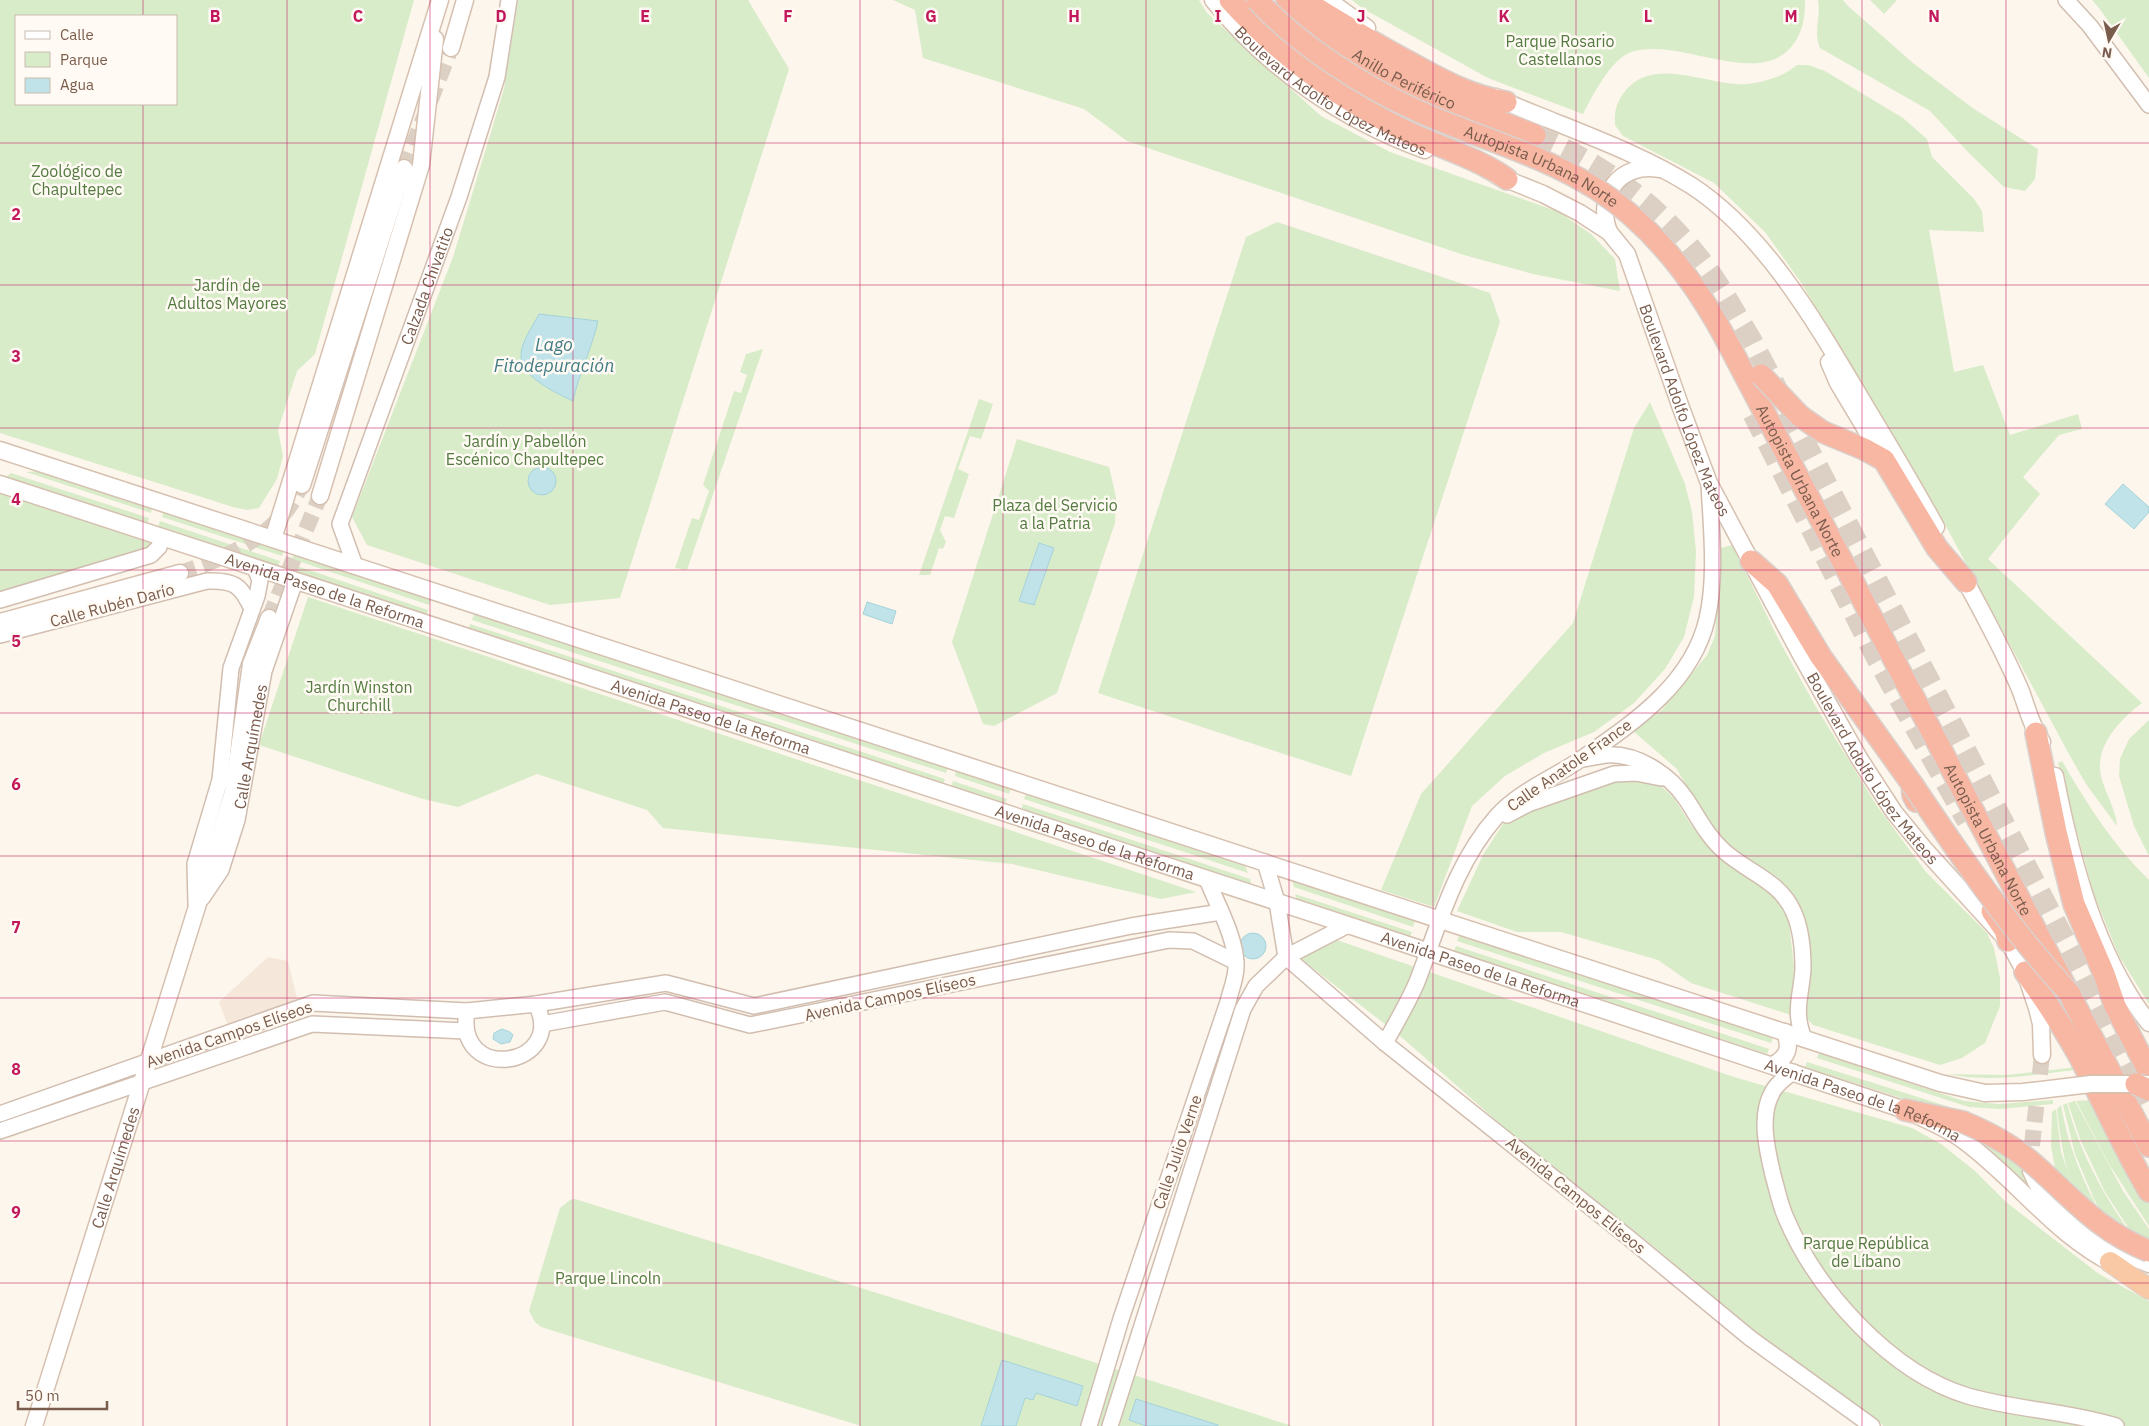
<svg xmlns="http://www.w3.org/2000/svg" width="2149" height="1426" font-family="'IBM Plex Sans',sans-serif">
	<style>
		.residential { fill: #f5e8da }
		.green { fill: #d8ecc9; fill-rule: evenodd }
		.water { fill: #bfe3e8; stroke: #a5d3da }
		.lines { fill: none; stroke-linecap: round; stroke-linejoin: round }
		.secondary-tunnel { stroke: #dcd0c4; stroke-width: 16; stroke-dasharray: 16 8; stroke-linecap: butt }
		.motorway-tunnel { stroke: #dcd0c4; stroke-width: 21; stroke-dasharray: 21 11; stroke-linecap: butt }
		.tertiary-casing { stroke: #d1beb0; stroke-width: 18 }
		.secondary-casing { stroke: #d6c0b0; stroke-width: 19 }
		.trunk-casing { stroke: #dad1cd; stroke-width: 22 }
		.motorway-casing { stroke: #dad1cd; stroke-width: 24 }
		.tertiary { stroke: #fff; stroke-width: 15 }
		.secondary { stroke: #fff; stroke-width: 16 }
		.trunk { stroke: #f9c8a4; stroke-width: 20 }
		.motorway { stroke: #f7b7a3; stroke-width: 21 }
		.secondary-bridge-casing { stroke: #d6c0b0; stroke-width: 19; stroke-linecap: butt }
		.motorway-bridge-casing { stroke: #dad1cd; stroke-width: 24; stroke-linecap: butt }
		.secondary-bridge { stroke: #fff; stroke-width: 16 }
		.motorway-bridge { stroke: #f7b7a3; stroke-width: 21 }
		.grid { fill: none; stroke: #c2185b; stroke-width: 1; stroke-opacity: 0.55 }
		.labels { text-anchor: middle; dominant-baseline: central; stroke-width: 5; stroke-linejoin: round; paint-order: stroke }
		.park-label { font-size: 16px; fill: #537a41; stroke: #fffaf3 }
		.street-label { font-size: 16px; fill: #7a5c4d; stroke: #fffaf3 }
		.water-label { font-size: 18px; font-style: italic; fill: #437c86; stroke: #fffaf3 }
		.grid-label { font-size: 16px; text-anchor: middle; font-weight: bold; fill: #c2185b; stroke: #fffaf3; stroke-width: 5; stroke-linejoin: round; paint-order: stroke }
	</style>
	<rect width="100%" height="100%" fill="#fdf6ec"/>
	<path class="residential" d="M 268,957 L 288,961 L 298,1002 L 228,1026 L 219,1002 Z"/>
	<path class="green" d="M 0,0 L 414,0 L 315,354 L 297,371 L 278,430 L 283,456 L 277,479 L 259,508 L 247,510 L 233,507 L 0,433 ZM 176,16 L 176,104 L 16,104 L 16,16 Z
		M 518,0 L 748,0 L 789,69 L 620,598 L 550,605 L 367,545 L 352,517 L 453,257 L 504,89 Z
		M 893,0 L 1199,0 L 1207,13 L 1321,116 L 1390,152 L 1559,212 L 1591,234 L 1615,259 L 1620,291 L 1533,274 L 1464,255 L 1127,141 L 1084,109 L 923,58 L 915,10 Z
		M 1352,0 L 1805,0 C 1805,18 1803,32 1792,46 C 1758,89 1678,36 1631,52 C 1611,59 1593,95 1583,114 L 1488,78 L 1362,8 Z
		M 1818,0 L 1843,0 L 1848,6 L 1913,63 L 1974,109 L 2038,149 L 2035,179 L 2025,191 L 2004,187 L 1968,152 L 1930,111 L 1820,48 C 1813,32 1821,17 1818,0 Z
		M 1870,0 L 1897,0 L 1884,14 Z
		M 2092,0 L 2149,0 L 2149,78 L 2099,8 Z
		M 1797,65 L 1808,65 L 1825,71 L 1903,118 L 1927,139 L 1932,157 L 1974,199 L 1982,211 L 1984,232 L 1929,230 L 1954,372 L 1983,365 L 2010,435 L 2078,414 L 2082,429 L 2059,435 L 2023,477 L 2040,494 L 1988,559 L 2142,703 C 2122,718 2098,742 2100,770 C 2102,789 2116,807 2117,826 L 2086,784 L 2070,756 L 1934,504 L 1884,423 L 1800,281 L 1765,232 L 1714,183 L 1623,136 L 1615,125 C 1614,110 1617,101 1626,90 C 1656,55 1709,87 1747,84 C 1766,82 1782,77 1797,65 Z
		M 1277,222 L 1490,293 L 1500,322 L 1351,776 L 1098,693 L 1246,237 Z
		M 763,349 L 687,570 L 675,568 L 692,518 L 699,520 L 709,491 L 703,485 L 734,391 L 741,393 L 747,375 L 740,372 L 746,354 Z
		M 979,399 L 993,404 L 981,439 L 970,436 L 958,469 L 969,474 L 954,518 L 945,516 L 940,530 L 946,542 L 943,549 L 939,548 L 930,575 L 919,575 Z
		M 1650,402 L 1685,484 L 1692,512 L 1696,552 L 1694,597 L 1684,637 L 1665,669 L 1634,703 L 1594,732 L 1544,753 L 1505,776 L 1472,806 L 1434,907 L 1381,890 L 1421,794 L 1573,623 L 1634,428 Z
		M 1017,439 L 1109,467 L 1116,497 L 1115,523 L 1057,693 L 994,726 L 983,724 L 952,642 Z
		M 40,471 L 152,507 L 151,513 L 26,472 Z
		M 11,473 L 149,518 L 147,524 L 5,478 Z
		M 0,491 L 153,537 L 153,548 L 144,554 L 0,591 Z
		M 164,511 L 284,550 L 282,556 L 162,517 Z
		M 160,521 L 280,561 L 278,567 L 158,527 Z
		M 1732,545 L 1780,642 L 1816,707 L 1877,806 L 1926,872 L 1987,933 L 1994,948 L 2000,978 L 2000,1006 L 1985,1043 L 1962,1058 L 1940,1065 L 1813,1025 L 1806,1018 L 1810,975 L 1806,931 L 1798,901 L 1777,877 L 1754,864 L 1723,839 L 1702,816 L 1677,769 L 1633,731 L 1662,710 L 1707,655 L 1715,636 L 1721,548 Z
		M 294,554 L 431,600 L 429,605 L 292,559 Z
		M 291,564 L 428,610 L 426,616 L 289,570 Z
		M 308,597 L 1196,892 L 1161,899 L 1012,864 L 663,828 L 647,810 L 537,774 L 458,807 L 423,799 L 259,745 Z
		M 474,614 L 948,768 L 946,773 L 472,620 Z
		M 470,624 L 945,779 L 943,785 L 468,630 Z
		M 2149,720 L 2149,856 L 2134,826 L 2119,776 L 2120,759 L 2129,739 Z
		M 2062,761 C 2087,804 2113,845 2149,880 L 2149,1004 L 2119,956 L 2094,895 L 2058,763 Z
		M 956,770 L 1011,788 L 1009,794 L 955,776 Z
		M 1631,775 L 1658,783 L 1674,798 L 1691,825 L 1710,848 L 1739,870 L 1770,888 L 1788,913 L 1794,967 L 1791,1015 L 1691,983 L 1658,960 L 1561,932 L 1517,932 L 1457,911 L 1484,853 L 1505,821 L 1549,793 Z
		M 953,781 L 1007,799 L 1005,804 L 951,787 Z
		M 1026,793 L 1245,865 L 1248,873 L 1024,799 Z
		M 1023,804 L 1250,879 L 1252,886 L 1021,810 Z
		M 1292,881 L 1415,921 L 1413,927 L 1294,887 Z
		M 1295,894 L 1412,932 L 1410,937 L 1297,901 Z
		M 1459,936 L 1773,1037 L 1771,1043 L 1457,941 Z
		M 1331,938 L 1734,1077 L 1912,1128 L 1941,1144 L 1975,1171 L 2006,1202 L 2099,1274 L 2149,1301 L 2149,1426 L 1884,1426 L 1753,1332 L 1647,1241 L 1515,1137 L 1399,1035 L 1297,956 Z
		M 1456,946 L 1769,1049 L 1767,1054 L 1454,951 Z
		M 1819,1053 L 1964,1101 L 1999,1104 L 2053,1100 L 2053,1104 L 2000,1109 L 1969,1107 L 1817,1058 Z
		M 1807,1062 L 1956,1109 L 1967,1114 L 1910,1101 L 1805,1067 Z
		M 2094,1065 L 2142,1067 L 2149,1070 C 2130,1068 2111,1067 2092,1068 C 2043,1073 1995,1084 1947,1074 L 2007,1075 Z
		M 2093,1100 L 2130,1176 L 2149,1202 L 2149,1226 L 2109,1164 L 2076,1101 Z
		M 2075,1101 L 2123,1191 L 2149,1229 L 2149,1242 L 2133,1235 L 2105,1192 L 2080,1139 L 2068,1103 Z
		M 2067,1103 C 2079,1151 2103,1194 2131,1234 L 2104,1218 L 2094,1199 L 2075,1154 L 2063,1105 Z
		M 2061,1105 C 2068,1146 2083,1182 2103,1218 C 2095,1212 2084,1205 2078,1197 C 2066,1180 2059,1130 2057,1109 Z
		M 2056,1109 L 2061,1152 L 2076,1196 L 2056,1174 L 2051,1146 L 2052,1112 Z
		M 1978,1139 L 2018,1158 L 2037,1196 Z
		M 575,1199 L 954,1317 L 1292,1426 L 861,1426 L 541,1327 L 535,1322 L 529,1311 L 560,1208 L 570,1200 Z"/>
	<path class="water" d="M 539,314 L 598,321 C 592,348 579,373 573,401 C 557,393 522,378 521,357 C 520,343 533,326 539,314 Z
		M528 481a14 14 0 1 1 28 0a14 14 0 1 1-28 0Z
		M 2123,484 L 2149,507 L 2149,512 L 2134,529 L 2105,504 Z
		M 1039,543 L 1054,548 L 1034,605 L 1019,601 Z
		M 867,602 L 896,611 L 892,624 L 863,614 Z
		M1240 946a13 13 0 1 1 26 0a13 13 0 1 1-26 0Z
		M 502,1029 L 510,1032 L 513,1035 L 510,1042 L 501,1044 L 493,1039 L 494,1033 Z
		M 1002,1360 L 1083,1386 L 1077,1406 L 1036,1393 L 1033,1400 L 1025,1398 L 1016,1426 L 981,1426 Z
		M 1136,1399 L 1218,1425 L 1218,1426 L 1146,1426 L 1129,1420 Z"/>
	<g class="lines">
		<path class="secondary-tunnel" d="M 404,168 L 451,48
			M 180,573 C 220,560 258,544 286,511 C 292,504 297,493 302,485
			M 269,618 L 320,496
			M 2031,1170 L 2032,1145 L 2042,1055"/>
		<path class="motorway-tunnel" d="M 1535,135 C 1609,166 1671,214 1716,281 C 1728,299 1739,320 1751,339 L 2149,1101
			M 1753,414 L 1877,659 L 1967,821"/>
		<defs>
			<g id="tertiary">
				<path d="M 2066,0 L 2090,26 L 2149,105"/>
				<path id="s1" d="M 355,566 L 340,524 L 459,197 L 497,77 L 509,0"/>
				<path d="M 0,600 L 151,555 L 159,547 L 162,537"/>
				<path d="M 0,635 L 207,581 C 234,580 241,585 252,609"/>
				<path d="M 1583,759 C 1591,758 1598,756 1606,755 C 1637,753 1669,774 1686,799 C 1698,817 1707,836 1724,851 C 1747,872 1781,881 1794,913 C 1801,929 1803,951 1803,969 C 1801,998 1793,1010 1804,1039"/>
				<path d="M 1507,815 L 1528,804 L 1614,774 L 1636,773 L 1661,778"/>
				<path d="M 1265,862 L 1277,902 L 1286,957"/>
				<path id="s2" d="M 202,898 L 221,870 L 237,820 L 264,671 L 295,581"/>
				<path d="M 196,904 L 195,864 L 220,780 L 231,668 L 257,596 L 260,580 L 255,568"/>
				<path d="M 1286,957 L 1385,1043 L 1629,1238 L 1750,1338 L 1872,1426"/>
				<path d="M 536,1004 L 666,983 L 754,1006 L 1131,926 L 1221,912"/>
				<path d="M 536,1004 C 568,1067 454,1085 467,1011 Z"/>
				<path d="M 542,1024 L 665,1002 L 750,1025 L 1169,940 L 1193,941 L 1236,962"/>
				<path d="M 1385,1043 C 1396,1023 1408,1003 1417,982 C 1439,925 1455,863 1497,816 C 1519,791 1554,778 1581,759 C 1633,723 1692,684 1707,619 C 1717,575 1711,527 1709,483"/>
				<path d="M 1793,1072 C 1785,1078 1776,1084 1772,1093 C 1759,1116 1767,1150 1773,1175 C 1777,1189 1780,1205 1786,1218 C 1817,1291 1891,1373 1968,1396 C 2017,1410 2068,1411 2116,1426"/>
				<path d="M 0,1114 L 313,1003 L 467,1011"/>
				<path d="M 0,1131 L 312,1024 L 466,1031"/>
				<path d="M 1089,1426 L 1121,1319 L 1228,1002 C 1231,989 1237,976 1236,964 C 1235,935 1217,905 1207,879"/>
				<path d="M 1110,1426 L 1243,1009 L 1256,986 L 1286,957 L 1348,925"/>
			</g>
			<g id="secondary">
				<path id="s3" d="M 1213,0 C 1268,69 1343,120 1425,150"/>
				<path d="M 1328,0 L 1367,28"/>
				<path d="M 451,48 L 465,0"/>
				<path d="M 1496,97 C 1515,107 1536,114 1555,122 C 1602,141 1649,159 1692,186 C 1765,234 1816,323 1860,397 C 1886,440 1912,483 1936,527"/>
				<path id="s4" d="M 1496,175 L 1543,194 L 1580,213 L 1609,232 L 1627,254 L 1681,408 L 1709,483 L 1801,655 L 1859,758 L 1894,812 L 1926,851 L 2008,941 L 2025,972 L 2037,1008 L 2041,1024 L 2042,1055"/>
				<path d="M 1609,232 C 1595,196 1620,162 1659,169"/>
				<path d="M 1829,362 L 1838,383 L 1884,460"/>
				<path d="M 0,450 L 1940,1083 L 1985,1093"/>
				<path id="s5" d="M 0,484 L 1348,925 L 1905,1110 C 1925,1119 1945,1127 1963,1140 C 2020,1182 2055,1237 2121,1268"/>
				<path d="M 302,485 L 404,168"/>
				<path d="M 320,496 L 421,165 L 435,39"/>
				<path d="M 273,539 L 440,0"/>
				<path d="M 1961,573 C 1982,611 2003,650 2020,689 C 2027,707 2031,726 2042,742"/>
				<path d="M 0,622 L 180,573"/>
				<path d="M 2055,776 C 2071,858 2096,957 2149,1023"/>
				<path d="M 1773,1065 C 1788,1057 1791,1048 1785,1032"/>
				<path d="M 2031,1171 C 2048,1217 2105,1248 2149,1264"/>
				<path id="s6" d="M 34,1426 L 233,792 L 251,664 L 269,618"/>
			</g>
			<path id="trunk" d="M 2110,1262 L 2149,1289"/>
			<g id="motorway">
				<path d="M 1230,0 C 1279,54 1338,98 1403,130 C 1438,147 1476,157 1507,179"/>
				<path id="s7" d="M 1287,0 C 1310,21 1334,39 1360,56 C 1413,91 1476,112 1535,135"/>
				<path d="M 1303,0 C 1337,21 1371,42 1407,61 C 1439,79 1470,96 1506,102"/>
				<path id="s8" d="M 1730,347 L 2149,1146"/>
				<path d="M 1800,416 L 1823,432 L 1864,449 L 1884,460 L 1937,548 L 1966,582"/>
				<path d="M 1751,561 L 1777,584 L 1821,657 L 1912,784 L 1913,795 L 1916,801"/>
				<path d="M 2036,733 L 2056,832 L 2074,904 L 2104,974 L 2115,1006 L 2149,1072"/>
				<path d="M 1992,911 L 2005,930 L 2008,941"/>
				<path d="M 2025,972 C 2044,998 2061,1024 2077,1052 C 2102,1098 2122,1146 2149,1191"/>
				<path d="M 1905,1110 L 1963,1122"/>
			</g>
		</defs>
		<use href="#tertiary" class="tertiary-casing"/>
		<use href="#secondary" class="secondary-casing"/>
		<use href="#trunk" class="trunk-casing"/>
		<use href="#motorway" class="motorway-casing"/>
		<use href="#tertiary" class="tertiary"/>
		<use href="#secondary" class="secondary"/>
		<use href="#trunk" class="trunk"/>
		<use href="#motorway" class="motorway"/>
		<defs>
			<path id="secondary-bridge" d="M 1985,1093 L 2023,1092 L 2091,1084 L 2148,1084"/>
			<g id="motorway-bridge">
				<path id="s9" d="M 1257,0 C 1297,44 1364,87 1418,111 C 1478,138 1542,154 1598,190 C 1657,229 1698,285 1730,347"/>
				<path d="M 1761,375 L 1800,416"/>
				<path d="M 1912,784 C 1961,857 2010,929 2070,994"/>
				<path d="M 2136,1084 L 2149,1090"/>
				<path d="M 1963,1122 C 1987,1132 2010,1144 2030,1161 C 2071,1196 2096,1230 2149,1251"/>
			</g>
		</defs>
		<use href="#secondary-bridge" class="secondary-bridge-casing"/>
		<use href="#motorway-bridge" class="motorway-bridge-casing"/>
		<use href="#secondary-bridge" class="secondary-bridge"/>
		<use href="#motorway-bridge" class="motorway-bridge"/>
	</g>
	<path class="grid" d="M 143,0 L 143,16M 287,0 L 287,1426M 430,0 L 430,1426M 573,0 L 573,1426M 716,0 L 716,1426M 860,0 L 860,1426M 1003,0 L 1003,1426M 1146,0 L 1146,1426M 1289,0 L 1289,1426M 1433,0 L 1433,1426M 1576,0 L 1576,1426M 1719,0 L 1719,1426M 1862,0 L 1862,1426M 2006,0 L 2006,1426M 143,104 L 143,1426M 0,143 L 2149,143M 0,285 L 2149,285M 0,428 L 2149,428M 0,570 L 2149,570M 0,713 L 2149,713M 0,856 L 2149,856M 0,998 L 2149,998M 0,1141 L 2149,1141M 0,1283 L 2149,1283"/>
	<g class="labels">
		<g class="park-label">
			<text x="1560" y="41">Parque Rosario<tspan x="1560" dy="18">Castellanos</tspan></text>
			<text x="77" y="171">Zoológico de<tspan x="77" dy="18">Chapultepec</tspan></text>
			<text x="227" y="285">Jardín de<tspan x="227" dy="18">Adultos Mayores</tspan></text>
			<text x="525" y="441">Jardín y Pabellón<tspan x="525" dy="18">Escénico Chapultepec</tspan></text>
			<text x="1055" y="505">Plaza del Servicio<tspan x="1055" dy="18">a la Patria</tspan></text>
			<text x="359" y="687">Jardín Winston<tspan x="359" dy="18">Churchill</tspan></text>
			<text x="1866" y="1243">Parque República<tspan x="1866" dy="18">de Líbano</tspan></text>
			<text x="608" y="1278">Parque Lincoln</text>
		</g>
		<g class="street-label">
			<text stroke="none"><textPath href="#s7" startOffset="142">Anillo Periférico</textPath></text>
			<text stroke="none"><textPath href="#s3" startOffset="151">Boulevard Adolfo López Mateos</textPath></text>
			<text stroke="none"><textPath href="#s9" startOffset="332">Autopista Urbana Norte</textPath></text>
			<text stroke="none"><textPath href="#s1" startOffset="298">Calzada Chivatito</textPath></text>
			<text stroke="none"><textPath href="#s4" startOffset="322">Boulevard Adolfo López Mateos</textPath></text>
			<text stroke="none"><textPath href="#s8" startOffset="151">Autopista Urbana Norte</textPath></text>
			<text stroke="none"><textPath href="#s5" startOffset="342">Avenida Paseo de la Reforma</textPath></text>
			<text transform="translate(112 605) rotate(-15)">Calle Rubén Darío</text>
			<text stroke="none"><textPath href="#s5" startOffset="748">Avenida Paseo de la Reforma</textPath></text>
			<text stroke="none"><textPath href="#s2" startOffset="161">Calle Arquímedes</textPath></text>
			<text transform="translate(1569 765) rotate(-35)">Calle Anatole France</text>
			<text stroke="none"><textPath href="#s4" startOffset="728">Boulevard Adolfo López Mateos</textPath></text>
			<text stroke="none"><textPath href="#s8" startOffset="556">Autopista Urbana Norte</textPath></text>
			<text stroke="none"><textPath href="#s5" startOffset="1152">Avenida Paseo de la Reforma</textPath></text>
			<text stroke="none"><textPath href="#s5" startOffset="1558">Avenida Paseo de la Reforma</textPath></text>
			<text transform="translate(890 997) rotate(-12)">Avenida Campos Elíseos</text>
			<text transform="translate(229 1034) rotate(-19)">Avenida Campos Elíseos</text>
			<text stroke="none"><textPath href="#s5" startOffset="1962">Avenida Paseo de la Reforma</textPath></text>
			<text transform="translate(1177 1152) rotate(-71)">Calle Julio Verne</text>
			<text stroke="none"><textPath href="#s6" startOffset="271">Calle Arquímedes</textPath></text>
			<text transform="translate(1576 1195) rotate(39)">Avenida Campos Elíseos</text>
		</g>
		<g class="water-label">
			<text x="554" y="344">Lago<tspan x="554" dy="21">Fitodepuración</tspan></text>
		</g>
	</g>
	<g class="grid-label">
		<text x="215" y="22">B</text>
		<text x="358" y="22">C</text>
		<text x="501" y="22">D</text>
		<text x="645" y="22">E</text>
		<text x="788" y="22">F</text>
		<text x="931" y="22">G</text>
		<text x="1074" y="22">H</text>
		<text x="1218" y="22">I</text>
		<text x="1361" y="22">J</text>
		<text x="1504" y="22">K</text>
		<text x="1648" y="22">L</text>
		<text x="1791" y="22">M</text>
		<text x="1934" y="22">N</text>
		<text x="16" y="220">2</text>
		<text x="16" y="362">3</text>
		<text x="16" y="505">4</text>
		<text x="16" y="647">5</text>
		<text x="16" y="790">6</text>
		<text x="16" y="933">7</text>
		<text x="16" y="1075">8</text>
		<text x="16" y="1218">9</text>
	</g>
	<rect x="15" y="15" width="162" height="90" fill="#fffaf3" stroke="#cabbb1"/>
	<rect x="25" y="31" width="25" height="8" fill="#ffffff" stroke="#cabbb1"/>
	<text x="60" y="40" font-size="15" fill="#7a5c4d">Calle</text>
	<rect x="25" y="52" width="25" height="15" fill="#d8ecc9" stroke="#cabbb1"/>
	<text x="60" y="65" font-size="15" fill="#7a5c4d">Parque</text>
	<rect x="25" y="78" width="25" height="15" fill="#bfe3e8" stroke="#cabbb1"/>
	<text x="60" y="90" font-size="15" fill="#7a5c4d">Agua</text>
	<g transform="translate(2109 40) rotate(189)" stroke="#fffaf3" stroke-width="4" paint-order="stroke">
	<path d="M0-4L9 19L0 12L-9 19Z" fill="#7a5c4d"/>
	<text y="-8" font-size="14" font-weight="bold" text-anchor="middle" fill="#7a5c4d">N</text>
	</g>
	<path d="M18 1401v8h89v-8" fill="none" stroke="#7a5c4d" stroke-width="2.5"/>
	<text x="25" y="1401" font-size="15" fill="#7a5c4d" stroke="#fffaf3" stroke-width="4" paint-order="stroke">50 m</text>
</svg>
